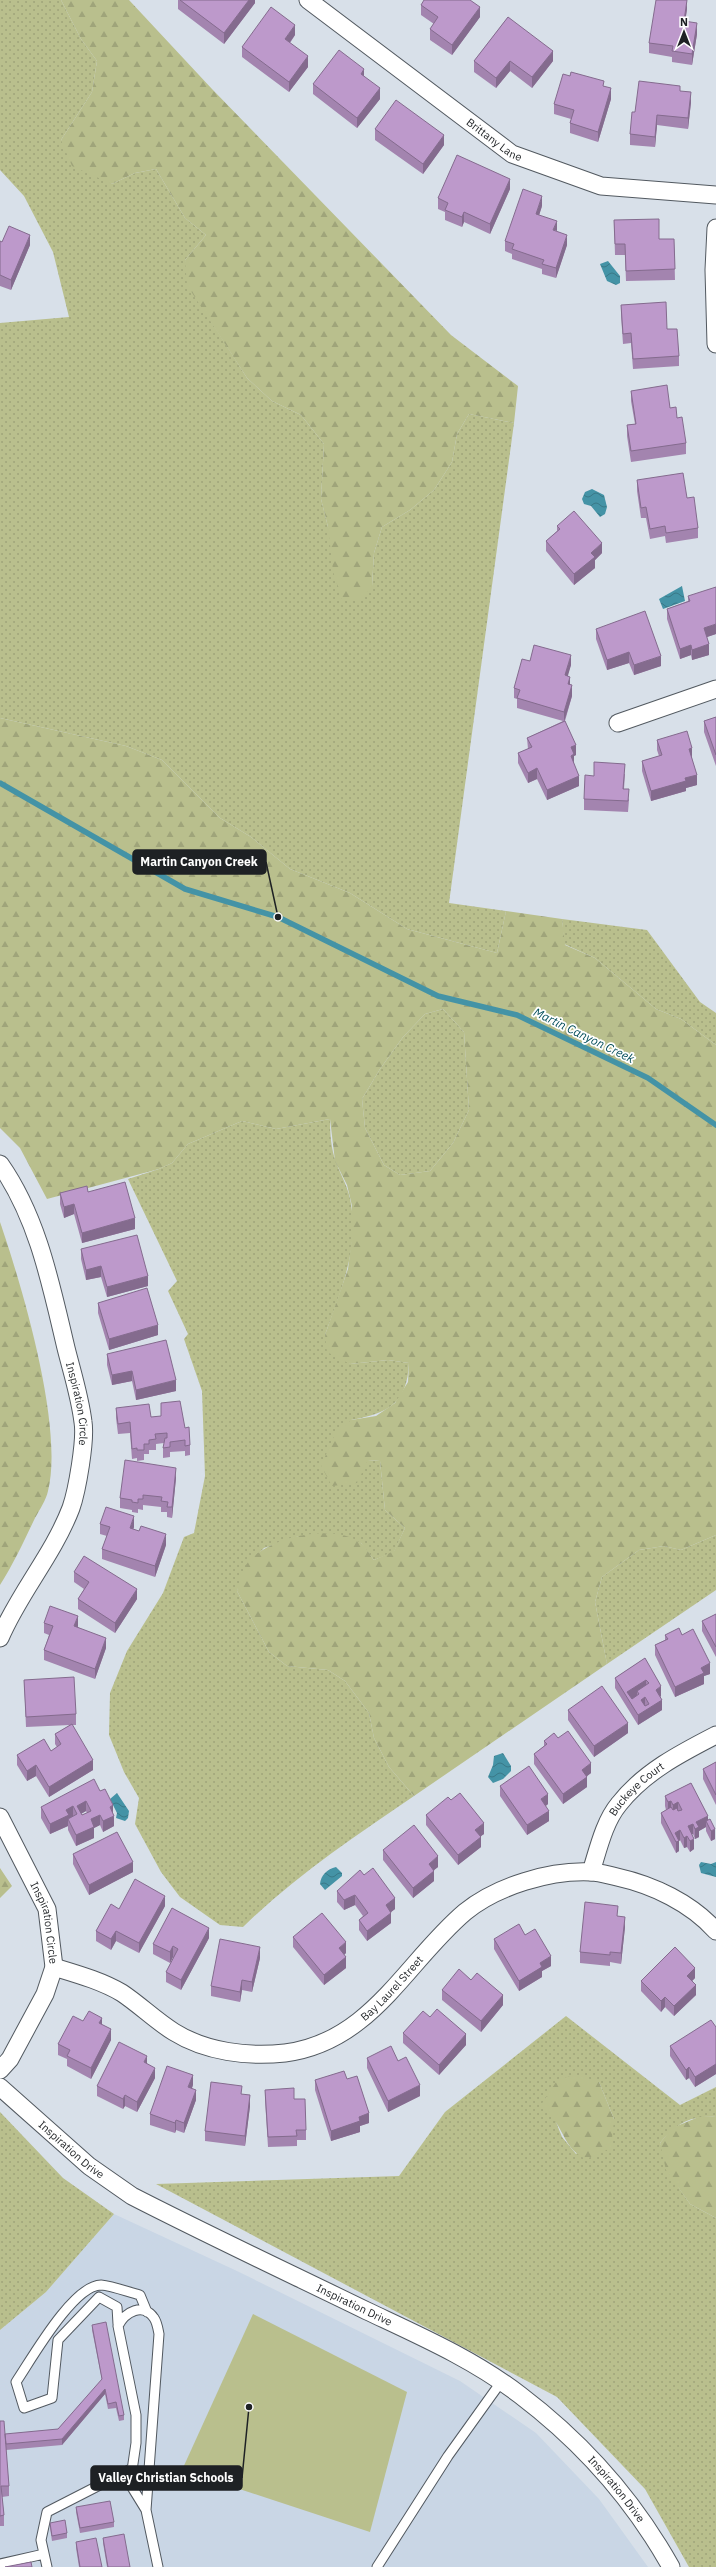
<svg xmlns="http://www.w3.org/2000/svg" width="716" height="2567" font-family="'IBM Plex Sans',sans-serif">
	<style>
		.built { fill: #c9d6e5 }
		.grass { fill: url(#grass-dots); fill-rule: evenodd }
		.forest { fill: url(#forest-firs); fill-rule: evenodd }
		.green { fill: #b9bf8d }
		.water { fill: url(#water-waves) }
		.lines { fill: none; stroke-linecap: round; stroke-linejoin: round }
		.stream { stroke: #4493a6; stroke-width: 5.5 }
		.lane-casing { stroke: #525960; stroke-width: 11 }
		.street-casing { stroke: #525960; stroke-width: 19 }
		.lane { stroke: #fff; stroke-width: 9 }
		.street { stroke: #fff; stroke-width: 17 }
		.wall { fill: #a384af; fill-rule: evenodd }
		.shaded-wall { fill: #846b8e }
		.building { fill: #bd99cb; stroke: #846b8e; fill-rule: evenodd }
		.labels { text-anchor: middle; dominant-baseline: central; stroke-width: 3.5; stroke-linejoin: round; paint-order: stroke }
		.street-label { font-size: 11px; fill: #1e2124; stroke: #fff }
		.water-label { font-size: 12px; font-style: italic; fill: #014c59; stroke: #fff }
		.leader { fill: none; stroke: #1e2124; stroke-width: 1.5 }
		.callout-dot { fill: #1e2124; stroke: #fff; stroke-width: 1.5 }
		.callout { fill: #1e2124; stroke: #1e2124; stroke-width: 1.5 }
		.callout-label { font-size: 12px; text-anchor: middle; font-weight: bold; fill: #fff }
	</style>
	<defs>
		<pattern id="grass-dots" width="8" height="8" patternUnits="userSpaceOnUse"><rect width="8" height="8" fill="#b9bf8d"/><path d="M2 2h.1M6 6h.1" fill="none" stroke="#9fa47a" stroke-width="1.8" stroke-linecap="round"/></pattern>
		<pattern id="forest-firs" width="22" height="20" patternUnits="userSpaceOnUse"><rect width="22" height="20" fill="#b9bf8d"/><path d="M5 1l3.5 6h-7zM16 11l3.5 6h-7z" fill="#9fa47a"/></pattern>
		<pattern id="water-waves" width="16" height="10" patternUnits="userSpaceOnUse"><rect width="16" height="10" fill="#4493a6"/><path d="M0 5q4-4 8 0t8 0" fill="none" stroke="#387887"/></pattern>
	</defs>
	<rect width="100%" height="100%" fill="#d8e0e9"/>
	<path class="built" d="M 114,2214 L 237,2271 L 460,2381 L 536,2433 L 599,2499 L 648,2567 L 0,2567 L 0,2330 L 46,2292 Z"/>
	<path class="grass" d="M 0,0 L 61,0 L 81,39 L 97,61 L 92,92 L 61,140 L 112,184 L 135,173 L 156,169 L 185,218 L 206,235 L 185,260 L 209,318 L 247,378 L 272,401 L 301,415 L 324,444 L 321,499 L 328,527 L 372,586 L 374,553 L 382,527 L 410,510 L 434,490 L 452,462 L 457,434 L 469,414 L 514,423 L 449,903 L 506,911 L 497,953 L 407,929 L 350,893 L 290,869 L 251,837 L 220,818 L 162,760 L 126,746 L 0,718 L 0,323 L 69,317 L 53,252 L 24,196 L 0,170 Z
		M 562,919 L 647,930 L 700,1002 L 716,1013 L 716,1045 L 681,1019 L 656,1009 L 595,958 L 564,944 Z
		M 443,1009 L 464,1032 L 469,1110 L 453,1143 L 430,1171 L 400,1175 L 384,1165 L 365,1128 L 362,1099 L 380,1069 L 403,1037 L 425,1014 Z
		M 330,1119 C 330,1133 331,1149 336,1162 C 341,1176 349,1188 351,1204 C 359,1250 340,1293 325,1335 L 350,1364 L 388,1360 L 409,1363 C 407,1404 388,1413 351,1420 L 368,1460 L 380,1461 L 385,1510 L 405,1528 L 394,1552 L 374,1560 L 361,1543 L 299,1536 L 264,1548 L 246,1566 L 237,1591 L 269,1652 L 287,1666 L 328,1670 L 345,1681 L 369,1713 L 374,1738 L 389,1767 L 414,1796 C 354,1837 295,1876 243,1927 L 220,1925 L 180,1897 L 161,1872 L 135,1824 L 139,1798 L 124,1772 L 109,1735 L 110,1693 L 127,1651 L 163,1593 L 184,1537 L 194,1533 L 205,1476 L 202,1391 L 184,1339 L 188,1334 L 168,1291 L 177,1281 L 128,1179 L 159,1169 L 172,1163 L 188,1144 L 242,1121 L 276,1129 Z
		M 716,1535 L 716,1590 L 607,1664 L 595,1602 L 602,1577 L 639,1550 L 664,1546 L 681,1550 Z
		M 566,2016 L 680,2105 L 716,2087 L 716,2117 C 691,2115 675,2124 660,2143 L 679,2188 L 690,2204 L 716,2218 L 716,2567 L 689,2567 L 645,2489 L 557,2397 L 156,2184 L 399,2176 L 445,2112 ZM 599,2082 L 614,2119 L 576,2154 L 562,2137 L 556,2122 Z
		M 0,2112 L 63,2178 L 114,2214 L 46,2292 L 0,2330 Z"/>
	<path class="forest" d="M 61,0 L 129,0 L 212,89 L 451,335 L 518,386 L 514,423 L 469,414 L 457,434 L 452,462 L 434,490 L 410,510 L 382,527 L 374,553 L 372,586 L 360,600 L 342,601 L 333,571 L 328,527 L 321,499 L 324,444 L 301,415 L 272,401 L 247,378 L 187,285 L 185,260 L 206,235 L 185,218 L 156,169 L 135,173 L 112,184 L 72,166 L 61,140 L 92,92 L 97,61 L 81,39 Z
		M 0,718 L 126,746 L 162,760 L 220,818 L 251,837 L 290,869 L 350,893 L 407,929 L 497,953 L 506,911 L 562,919 L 565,945 L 595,958 L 656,1009 L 681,1019 L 716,1045 L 716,1535 L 681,1550 L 664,1546 L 639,1550 L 602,1577 L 595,1602 L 607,1664 L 414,1796 L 389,1767 L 374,1738 L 369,1713 L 345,1681 L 328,1670 L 287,1666 L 269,1652 L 237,1591 C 239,1583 241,1572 246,1565 C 265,1537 333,1522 361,1543 C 366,1547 370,1555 374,1560 L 394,1551 L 405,1528 L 385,1510 L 380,1461 L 368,1460 L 357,1483 L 332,1486 L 321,1466 L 335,1434 L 351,1420 L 376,1416 L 395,1403 L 408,1382 L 409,1363 L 388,1360 L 350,1364 L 327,1352 L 325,1335 L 348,1269 L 352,1237 L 352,1206 L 347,1185 L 335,1161 L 330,1119 L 276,1129 L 242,1121 L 188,1144 L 172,1163 L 159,1169 L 47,1199 L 20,1148 L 0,1128 ZM 443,1009 L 464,1032 L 469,1110 L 453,1143 L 430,1171 L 400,1175 L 384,1165 L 365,1128 L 362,1099 L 380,1069 L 403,1037 L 425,1014 Z
		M 0,1222 C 22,1286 64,1427 48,1491 C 46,1500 40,1509 35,1518 C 24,1541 14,1563 0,1585 Z
		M 0,1868 L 12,1886 L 0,1898 Z
		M 577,2075 L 599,2082 L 614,2119 L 611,2148 L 586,2159 C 567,2150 566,2137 555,2121 C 551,2116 546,2110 541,2105 L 558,2079 Z
		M 701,2116 L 716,2117 L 716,2218 L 690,2204 L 666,2170 L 660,2143 L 672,2128 Z"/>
	<path class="green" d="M 253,2314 L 407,2392 L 370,2532 L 182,2470 Z"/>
	<path class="water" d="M 608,261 L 620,276 L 620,283 L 616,285 L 607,281 L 600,264 Z
		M 592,489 L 604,495 L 607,507 L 605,514 L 600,517 L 591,506 L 584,504 L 582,499 L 585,492 Z
		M 682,586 L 685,601 L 663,609 L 659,599 Z
		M 503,1753 L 511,1766 L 511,1771 L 503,1779 L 493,1783 L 488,1777 L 493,1765 L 494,1756 Z
		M 117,1793 L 129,1811 L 128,1818 L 125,1821 L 116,1818 L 117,1813 L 110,1799 Z
		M 701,1862 L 711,1864 L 716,1862 L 716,1877 L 701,1873 L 699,1865 Z
		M 336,1867 L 342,1873 L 342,1876 L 325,1890 L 320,1884 C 321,1875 327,1869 336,1867 Z"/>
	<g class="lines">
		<path class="stream" d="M 0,783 L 185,889 L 278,917 L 438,996 L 517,1015 L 648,1078 L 716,1125"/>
		<defs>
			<path id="lane" d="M 118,2324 L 117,2307 L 99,2297 L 58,2340 L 52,2398 L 24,2408 L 16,2382 C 31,2360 73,2285 101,2285 C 113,2286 128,2292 140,2295 L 147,2312
				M 146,2510 L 159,2334 C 158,2329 157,2322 154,2318 C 143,2302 125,2312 118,2326 L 136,2415 L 136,2443 L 130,2484 L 146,2510 L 158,2567
				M 0,2564 L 44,2554
				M 47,2567 L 41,2540 L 47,2512 L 133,2468
				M 377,2567 L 448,2456 L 501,2382"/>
			<g id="street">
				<path id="s1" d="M 308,0 L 512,154 L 601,186 L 716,195"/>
				<path d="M 716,228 L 714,270 L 716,344"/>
				<path d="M 618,723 L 716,689"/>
				<path id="s2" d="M 0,1164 C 38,1218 51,1285 66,1348 C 72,1372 80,1397 83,1422 C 86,1440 77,1491 71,1508 C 53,1555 19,1593 0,1638"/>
				<path id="s3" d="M 0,1817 L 47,1909 L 54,1967 L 45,1994 L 10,2059 L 0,2070"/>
				<path id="s4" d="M 591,1872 C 598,1850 604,1822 619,1804 C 644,1772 681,1753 716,1735"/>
				<path id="s5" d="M 54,1967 C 77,1974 102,1981 122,1993 C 140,2005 156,2021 174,2032 C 206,2052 248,2057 285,2053 C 371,2042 406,1962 465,1912 C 497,1886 550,1870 591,1872 C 599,1872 608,1875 617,1877 C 653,1885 691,1903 716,1931"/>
				<path id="s6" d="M 0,2087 L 89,2166 L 132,2196 C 210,2236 289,2273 367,2311 C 420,2336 473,2359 520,2395 C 582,2442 633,2499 671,2567"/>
			</g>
		</defs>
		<use href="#lane" class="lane-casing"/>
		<use href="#street" class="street-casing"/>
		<use href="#lane" class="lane"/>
		<use href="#street" class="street"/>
	</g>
	<path class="wall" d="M 178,0 L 255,0 L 255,3 L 224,44 L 178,9 Z
		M 421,5 L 480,17 L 452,55 L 430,40 L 430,29 L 434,24 L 421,15 Z
		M 687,9 L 685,21 L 697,34 L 692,65 L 672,62 L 672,57 L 649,53 L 649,43 Z
		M 508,17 L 553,61 L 532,88 L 510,71 L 496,88 L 474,72 L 474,61 Z
		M 295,35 L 290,43 L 308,67 L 289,92 L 242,57 L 242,47 Z
		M 364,76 L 380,99 L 357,128 L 313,94 L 313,84 Z
		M 604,86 L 611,99 L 598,142 L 570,133 L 570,123 L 571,119 L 554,114 L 554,104 Z
		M 680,91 L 691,102 L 688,129 L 657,125 L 655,147 L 630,145 L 630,134 L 635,112 Z
		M 375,129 L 444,145 L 423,174 L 375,140 Z
		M 510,189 L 490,234 L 464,222 L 462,227 L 445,220 L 445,212 L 438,209 L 438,198 Z
		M 542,206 L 539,215 L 556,232 L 567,245 L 556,278 L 542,274 L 542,269 L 512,259 L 512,254 L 505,251 L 505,241 Z
		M 614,220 L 659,239 L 674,239 L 675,280 L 626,281 L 625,255 L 615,255 Z
		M 0,241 L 2,242 L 30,245 L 11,290 L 0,286 Z
		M 621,305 L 679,356 L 679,366 L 633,369 L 631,343 L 623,344 L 621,315 Z
		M 631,391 L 670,408 L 677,418 L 686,443 L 686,454 L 631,462 L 627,436 L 627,425 L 635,424 L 631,401 Z
		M 637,480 L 687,498 L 698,528 L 698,538 L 666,543 L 665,536 L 650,539 L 646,518 L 641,518 L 637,491 Z
		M 557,526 L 602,553 L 595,560 L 595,568 L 574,585 L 546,551 L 546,541 L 557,531 Z
		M 688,596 L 716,634 L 707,637 L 709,655 L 692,660 L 691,655 L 680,659 L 667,619 L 667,609 L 688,601 Z
		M 596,629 L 661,666 L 634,675 L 629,663 L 607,670 L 596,639 Z
		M 530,661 L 571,665 L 567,676 L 570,685 L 572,696 L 565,721 L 576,755 L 574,756 L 574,764 L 579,786 L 547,800 L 537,779 L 528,783 L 518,763 L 518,753 L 528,749 L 527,738 L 563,721 L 517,708 L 517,699 L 514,698 L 514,688 Z
		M 716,717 L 716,766 L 704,732 L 704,721 Z
		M 657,740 L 692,758 L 697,785 L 686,788 L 686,791 L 651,801 L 642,771 L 642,761 L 659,756 L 657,750 Z
		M 625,774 L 624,789 L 629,800 L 628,812 L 584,810 L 584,799 L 594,776 Z
		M 88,1192 L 135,1229 L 82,1243 L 74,1214 L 64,1218 L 60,1204 L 60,1193 Z
		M 81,1249 L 148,1286 L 107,1297 L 101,1277 L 86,1280 L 81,1259 Z
		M 98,1303 L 158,1335 L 109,1350 L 98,1313 Z
		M 107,1354 L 176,1391 L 136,1400 L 132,1381 L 112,1385 L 107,1365 Z
		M 116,1408 L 151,1417 L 185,1428 L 190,1445 L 190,1455 L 185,1456 L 185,1451 L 170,1452 L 170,1457 L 163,1458 L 163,1448 L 164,1443 L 156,1444 L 156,1450 L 149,1450 L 149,1454 L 144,1454 L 144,1460 L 137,1461 L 137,1458 L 132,1459 L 130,1433 L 118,1434 L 116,1418 Z
		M 176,1478 L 172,1518 L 167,1517 L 167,1512 L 161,1512 L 161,1507 L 143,1505 L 143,1510 L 138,1509 L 138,1513 L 132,1512 L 132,1510 L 120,1508 L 120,1498 Z
		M 100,1524 L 134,1527 L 133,1529 L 166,1545 L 155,1577 L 102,1559 L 102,1549 L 107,1536 L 100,1534 Z
		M 74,1572 L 137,1599 L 115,1633 L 78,1609 L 78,1599 L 84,1589 L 74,1582 Z
		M 716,1614 L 716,1657 L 702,1631 L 702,1621 Z
		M 44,1623 L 78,1626 L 78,1627 L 106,1648 L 95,1679 L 44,1660 L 44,1650 L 49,1635 L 44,1633 Z
		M 665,1635 L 682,1635 L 710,1674 L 704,1676 L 704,1684 L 675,1697 L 655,1655 L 655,1645 L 665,1640 Z
		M 645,1658 L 661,1696 L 660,1697 L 662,1710 L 638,1725 L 615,1688 L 615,1678 Z
		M 24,1680 L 76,1714 L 76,1725 L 72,1725 L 93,1770 L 49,1797 L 36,1776 L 27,1781 L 17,1765 L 17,1755 L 51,1751 L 57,1747 L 55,1744 L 55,1734 L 70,1725 L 26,1727 Z
		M 568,1710 L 628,1733 L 594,1757 L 568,1720 Z
		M 558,1738 L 591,1773 L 587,1776 L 587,1787 L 563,1804 L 534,1764 L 534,1754 L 544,1746 L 544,1741 Z
		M 716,1762 L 716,1805 L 703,1779 L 703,1769 Z
		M 691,1783 L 708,1820 L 715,1839 L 711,1841 L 706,1831 L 706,1827 L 699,1831 L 699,1837 L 695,1839 L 693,1834 L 692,1834 L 694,1849 L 690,1852 L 687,1847 L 684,1848 L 680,1840 L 679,1841 L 679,1851 L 676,1853 L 661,1823 L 661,1813 L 666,1810 L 665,1806 L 665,1796 Z
		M 500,1786 L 548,1804 L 546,1806 L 549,1821 L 527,1835 L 500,1796 Z
		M 100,1791 L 113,1813 L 114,1826 L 103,1832 L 100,1825 L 94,1828 L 94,1838 L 76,1846 L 68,1830 L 68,1826 L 50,1834 L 41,1818 L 41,1807 ZM 86,1811 L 87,1813 L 82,1815 L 81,1814 Z
		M 451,1800 L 484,1834 L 481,1836 L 481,1847 L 458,1865 L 426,1825 L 426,1815 Z
		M 383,1850 L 438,1867 L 434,1870 L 434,1881 L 413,1898 L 383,1860 Z
		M 73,1854 L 133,1872 L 89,1895 L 73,1864 Z
		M 364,1875 L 395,1909 L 391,1912 L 391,1923 L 367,1941 L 359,1930 L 359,1920 L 363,1916 L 355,1905 L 344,1910 L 337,1902 L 337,1891 Z
		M 165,1906 L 139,1953 L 116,1941 L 111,1950 L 96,1941 L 96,1931 L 119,1909 Z
		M 618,1916 L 625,1927 L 621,1964 L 610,1962 L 610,1966 L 580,1963 L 580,1952 Z
		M 525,1935 L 551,1966 L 542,1971 L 542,1977 L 519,1991 L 494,1949 L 494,1939 Z
		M 293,1937 L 346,1953 L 344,1955 L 346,1968 L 324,1985 L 293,1947 Z
		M 209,1938 L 181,1990 L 166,1982 L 166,1972 L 174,1957 L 173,1957 L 170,1963 L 153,1954 L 153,1944 Z
		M 260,1958 L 252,1992 L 242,1990 L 240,2002 L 211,1996 L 211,1986 Z
		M 695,1978 L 692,1981 L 696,1995 L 674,2016 L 665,2007 L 661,2012 L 641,1991 L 641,1981 Z
		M 471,1980 L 503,2005 L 481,2032 L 442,2000 L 442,1990 Z
		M 83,2021 L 102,2025 L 111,2040 L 91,2079 L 67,2066 L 67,2059 L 58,2055 L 58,2044 Z
		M 716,2027 L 716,2074 L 695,2087 L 689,2078 L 686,2080 L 670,2056 L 670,2046 Z
		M 403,2033 L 466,2045 L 439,2075 L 403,2043 Z
		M 367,2058 L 398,2061 L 420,2096 L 388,2112 L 367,2068 Z
		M 147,2064 L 155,2078 L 137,2112 L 125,2106 L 123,2109 L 97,2096 L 97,2086 Z
		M 347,2079 L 369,2123 L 360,2126 L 360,2132 L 331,2141 L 315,2090 L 315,2080 Z
		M 193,2085 L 192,2088 L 196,2100 L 184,2133 L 176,2130 L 175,2133 L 150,2125 L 150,2114 Z
		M 265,2090 L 306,2130 L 306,2140 L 297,2140 L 297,2146 L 268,2147 L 265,2100 Z
		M 242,2095 L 250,2106 L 245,2146 L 205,2141 L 205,2131 Z
		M 92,2325 L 124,2415 L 124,2420 L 119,2421 L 116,2408 L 108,2409 L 105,2394 L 62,2445 L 6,2450 L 9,2486 L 9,2496 L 2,2497 L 4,2515 L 4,2526 L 0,2526 L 0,2421 L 5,2442 L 58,2429 L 102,2380 L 92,2330 Z
		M 76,2507 L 114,2522 L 114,2527 L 80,2533 L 76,2512 Z
		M 50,2523 L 67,2533 L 67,2538 L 52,2541 L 50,2528 Z
		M 103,2538 L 130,2567 L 107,2567 L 103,2543 Z
		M 76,2542 L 102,2567 L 79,2567 L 76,2548 Z"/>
	<path class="shaded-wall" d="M 249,0 L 255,0 L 255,3 L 224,44 L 224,33 Z
		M 687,0 L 687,9 L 684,31 L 684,21 Z
		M 480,7 L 480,17 L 452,55 L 452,45 Z
		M 697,23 L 697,34 L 692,65 L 692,54 Z
		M 295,25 L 295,35 L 285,49 L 285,39 Z
		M 553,51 L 553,61 L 532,88 L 532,77 Z
		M 308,56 L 308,67 L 289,92 L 289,82 Z
		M 510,61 L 510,71 L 496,88 L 496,78 Z
		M 364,69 L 364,79 L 361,74 Z
		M 380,88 L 380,99 L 357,128 L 357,118 Z
		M 611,88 L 611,99 L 598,142 L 598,132 Z
		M 691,92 L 691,102 L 688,129 L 688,118 Z
		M 657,115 L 657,125 L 655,147 L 655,137 Z
		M 444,135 L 444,145 L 423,174 L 423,164 Z
		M 510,179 L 510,189 L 490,234 L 490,224 Z
		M 542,196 L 542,206 L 536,225 L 536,214 Z
		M 464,212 L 464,222 L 462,227 L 462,217 Z
		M 557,221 L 557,231 L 553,230 Z
		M 30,235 L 30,245 L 11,290 L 11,280 Z
		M 567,235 L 567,245 L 556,278 L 556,268 Z
		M 602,543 L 602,553 L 595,560 L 595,568 L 574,585 L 574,574 L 591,553 Z
		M 716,624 L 716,634 L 704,638 L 704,628 Z
		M 709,644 L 709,655 L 692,660 L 692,650 Z
		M 691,645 L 691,655 L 680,659 L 680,649 Z
		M 629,652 L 629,663 L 607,670 L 607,660 Z
		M 571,655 L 571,665 L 565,686 L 565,675 Z
		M 661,656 L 661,666 L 634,675 L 634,665 Z
		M 570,677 L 570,687 L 568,684 Z
		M 572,685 L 572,696 L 564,722 L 564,712 Z
		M 576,745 L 576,755 L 574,756 L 574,765 L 571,767 L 571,747 Z
		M 692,748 L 692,758 L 689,759 L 689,749 Z
		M 537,768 L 537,779 L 528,783 L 528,773 Z
		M 697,775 L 697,785 L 686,788 L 686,791 L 651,801 L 651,791 L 685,778 Z
		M 579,776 L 579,786 L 547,800 L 547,790 Z
		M 74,1204 L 74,1214 L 64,1218 L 64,1207 Z
		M 135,1218 L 135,1229 L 82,1243 L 82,1233 Z
		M 101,1266 L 101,1277 L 86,1280 L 86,1270 Z
		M 148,1276 L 148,1286 L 107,1297 L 107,1287 Z
		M 158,1325 L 158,1335 L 109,1350 L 109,1339 Z
		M 132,1371 L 132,1381 L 112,1385 L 112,1375 Z
		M 176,1380 L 176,1391 L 136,1400 L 136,1390 Z
		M 176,1468 L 176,1478 L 172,1518 L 172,1507 Z
		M 134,1516 L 134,1527 L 130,1538 L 130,1528 Z
		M 166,1534 L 166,1545 L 155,1577 L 155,1566 Z
		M 137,1589 L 137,1599 L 115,1633 L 115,1623 Z
		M 78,1616 L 78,1626 L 74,1636 L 74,1626 Z
		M 106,1638 L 106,1648 L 95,1679 L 95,1669 Z
		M 710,1663 L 710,1674 L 704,1676 L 704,1684 L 675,1697 L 675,1687 L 701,1668 Z
		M 646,1680 L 646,1690 L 639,1694 L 637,1691 L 637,1696 L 629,1701 L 627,1692 Z
		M 661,1686 L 661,1696 L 656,1700 L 656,1690 Z
		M 645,1697 L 645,1707 L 641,1700 Z
		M 662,1700 L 662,1710 L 638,1725 L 638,1715 Z
		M 628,1723 L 628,1733 L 594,1757 L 594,1746 Z
		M 93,1760 L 93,1770 L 49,1797 L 49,1787 Z
		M 591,1763 L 591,1773 L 582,1780 L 582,1770 Z
		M 36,1765 L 36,1776 L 27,1781 L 27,1771 Z
		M 587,1777 L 587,1787 L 563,1804 L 563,1794 Z
		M 548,1794 L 548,1804 L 541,1809 L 541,1799 Z
		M 86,1801 L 86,1811 L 77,1816 L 77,1806 Z
		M 671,1801 L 671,1811 L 668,1812 L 668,1802 Z
		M 678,1802 L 678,1812 L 673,1815 L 673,1805 Z
		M 113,1805 L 113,1815 L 110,1807 Z
		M 73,1806 L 73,1816 L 68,1819 L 68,1826 L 50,1834 L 50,1824 L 66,1810 Z
		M 549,1811 L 549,1821 L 527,1835 L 527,1825 Z
		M 100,1815 L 100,1825 L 94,1828 L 94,1838 L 76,1846 L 76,1835 L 91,1819 Z
		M 114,1816 L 114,1826 L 103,1832 L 103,1821 Z
		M 708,1816 L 708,1825 L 706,1821 L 706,1827 L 699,1831 L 699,1837 L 695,1839 L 695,1829 L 696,1822 Z
		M 484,1823 L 484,1834 L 475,1840 L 475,1830 Z
		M 693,1824 L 693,1834 L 688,1836 L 688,1826 Z
		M 715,1829 L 715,1839 L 711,1841 L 711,1831 Z
		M 680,1830 L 680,1840 L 679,1841 L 679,1851 L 676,1853 L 676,1842 L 675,1833 Z
		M 687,1836 L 687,1847 L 684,1848 L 684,1838 Z
		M 481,1837 L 481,1847 L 458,1865 L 458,1855 Z
		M 694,1839 L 694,1849 L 690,1852 L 690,1841 Z
		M 438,1856 L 438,1867 L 429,1874 L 429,1864 Z
		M 133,1862 L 133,1872 L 89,1895 L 89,1885 Z
		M 434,1871 L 434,1881 L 413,1898 L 413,1888 Z
		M 355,1895 L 355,1905 L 344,1910 L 344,1900 Z
		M 165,1896 L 165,1906 L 139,1953 L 139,1943 Z
		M 395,1898 L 395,1909 L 386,1916 L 386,1905 Z
		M 391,1913 L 391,1923 L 367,1941 L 367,1931 Z
		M 625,1917 L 625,1927 L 621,1964 L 621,1953 Z
		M 209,1928 L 209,1938 L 181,1990 L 181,1980 Z
		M 116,1931 L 116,1941 L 111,1950 L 111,1939 Z
		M 346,1942 L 346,1953 L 339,1959 L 339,1948 Z
		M 173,1946 L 173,1957 L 170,1963 L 170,1952 Z
		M 260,1947 L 260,1958 L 252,1992 L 252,1982 Z
		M 551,1956 L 551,1966 L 542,1971 L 542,1977 L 519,1991 L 519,1981 L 540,1963 Z
		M 346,1957 L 346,1968 L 324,1985 L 324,1975 Z
		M 695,1968 L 695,1978 L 687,1986 L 687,1976 Z
		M 242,1980 L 242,1990 L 240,2002 L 240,1992 Z
		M 696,1985 L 696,1995 L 674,2016 L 674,2006 Z
		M 503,1995 L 503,2005 L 481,2032 L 481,2021 Z
		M 665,1997 L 665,2007 L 661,2012 L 661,2001 Z
		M 102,2018 L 102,2028 L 99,2023 Z
		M 111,2029 L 111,2040 L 91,2079 L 91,2068 Z
		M 466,2034 L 466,2045 L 439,2075 L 439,2065 Z
		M 147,2056 L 147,2066 L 144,2062 Z
		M 716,2064 L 716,2074 L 695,2087 L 695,2077 Z
		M 689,2067 L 689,2078 L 686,2080 L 686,2070 Z
		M 155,2068 L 155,2078 L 137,2112 L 137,2102 Z
		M 193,2075 L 193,2085 L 188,2098 L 188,2087 Z
		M 420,2085 L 420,2096 L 388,2112 L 388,2101 Z
		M 196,2090 L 196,2100 L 184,2133 L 184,2123 Z
		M 125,2095 L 125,2106 L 123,2109 L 123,2099 Z
		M 250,2095 L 250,2106 L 245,2146 L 245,2136 Z
		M 369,2113 L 369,2123 L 360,2126 L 360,2132 L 331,2141 L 331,2131 L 359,2117 Z
		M 176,2120 L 176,2130 L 175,2133 L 175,2123 Z
		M 105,2389 L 105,2394 L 62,2445 L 62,2439 Z"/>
	<path class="building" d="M 180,0 L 249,0 L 224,33 Z
		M 424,0 L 470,0 L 480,7 L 452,45 L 430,29 L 438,17 L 421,5 Z
		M 656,0 L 687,0 L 684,21 L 697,23 L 692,54 L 672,51 L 673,46 L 649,43 Z
		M 271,7 L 295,25 L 285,39 L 308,56 L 289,82 L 242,47 Z
		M 508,17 L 553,51 L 532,77 L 510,61 L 496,78 L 474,61 Z
		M 339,50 L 364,69 L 361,74 L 380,88 L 357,118 L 313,84 Z
		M 571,72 L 604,81 L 603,86 L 611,88 L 598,132 L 570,123 L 574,110 L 554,104 L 563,74 L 570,76 Z
		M 639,81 L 680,86 L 680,91 L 691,92 L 688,118 L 657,115 L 655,137 L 630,134 L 632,112 L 635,112 Z
		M 396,100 L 444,135 L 423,164 L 375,129 Z
		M 457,155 L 510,179 L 490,224 L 464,212 L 462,217 L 445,210 L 448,203 L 438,198 Z
		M 523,189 L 542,196 L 536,214 L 557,221 L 553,230 L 567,235 L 556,268 L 542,264 L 544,260 L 512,249 L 514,244 L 505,241 Z
		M 659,219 L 659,239 L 674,239 L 675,269 L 626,271 L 625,244 L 615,244 L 614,220 Z
		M 9,226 L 30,235 L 11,280 L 0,275 L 0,241 L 2,242 Z
		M 666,302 L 667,329 L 677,329 L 679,356 L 633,359 L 631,333 L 623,334 L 621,305 Z
		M 667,385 L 670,408 L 676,407 L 677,418 L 682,417 L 686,443 L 631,451 L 627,425 L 636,424 L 631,391 Z
		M 683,473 L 687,498 L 694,497 L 698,528 L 666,533 L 665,526 L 650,529 L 646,507 L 641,508 L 637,480 Z
		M 574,511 L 602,543 L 591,553 L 595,557 L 574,574 L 546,541 L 560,529 L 557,526 Z
		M 716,587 L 716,624 L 704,628 L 709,644 L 692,650 L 691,645 L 680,649 L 667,609 L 690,601 L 688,596 Z
		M 645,611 L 661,656 L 634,665 L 629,652 L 607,660 L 596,629 Z
		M 534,645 L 571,655 L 565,675 L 570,677 L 568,684 L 572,685 L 564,712 L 517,698 L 520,690 L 514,688 L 522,659 L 530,661 Z
		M 716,717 L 716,755 L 704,721 Z
		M 565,721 L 576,745 L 571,747 L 574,754 L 571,756 L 579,776 L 547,790 L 537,768 L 528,773 L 518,753 L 532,747 L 527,738 Z
		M 687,731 L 692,748 L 689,749 L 697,775 L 685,778 L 686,781 L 651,791 L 642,761 L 662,755 L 657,740 Z
		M 594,762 L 625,764 L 623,789 L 629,789 L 628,801 L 584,799 L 585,775 L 594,776 Z
		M 125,1182 L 135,1218 L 82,1233 L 74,1204 L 64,1207 L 60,1193 L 87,1186 L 88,1192 Z
		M 137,1235 L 148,1276 L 107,1287 L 101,1266 L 86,1270 L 81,1249 Z
		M 147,1288 L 158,1325 L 109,1339 L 98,1303 Z
		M 166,1340 L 176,1380 L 136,1390 L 132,1371 L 112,1375 L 107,1354 Z
		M 180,1401 L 185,1428 L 189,1427 L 190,1445 L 185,1446 L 185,1440 L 170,1442 L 170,1447 L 163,1448 L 165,1438 L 167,1438 L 167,1433 L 155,1434 L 156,1439 L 149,1440 L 149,1444 L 144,1444 L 144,1450 L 137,1450 L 137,1448 L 132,1449 L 130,1422 L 118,1424 L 116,1408 L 149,1404 L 151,1417 L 161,1416 L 161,1403 Z
		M 125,1460 L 176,1468 L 172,1507 L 167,1507 L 168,1502 L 161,1501 L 162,1497 L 143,1495 L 143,1499 L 138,1499 L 138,1503 L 132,1502 L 132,1500 L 120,1498 Z
		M 106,1507 L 134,1516 L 130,1528 L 139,1531 L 141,1526 L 166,1534 L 155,1566 L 102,1549 L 110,1527 L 100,1524 Z
		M 84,1556 L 137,1589 L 115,1623 L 78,1599 L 89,1582 L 74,1572 Z
		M 50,1606 L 78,1616 L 74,1626 L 106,1638 L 95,1669 L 44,1650 L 53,1626 L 44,1623 Z
		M 716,1614 L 716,1647 L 702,1621 Z
		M 679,1628 L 682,1635 L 693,1629 L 710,1663 L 701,1668 L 704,1673 L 675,1687 L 655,1645 L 668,1639 L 665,1635 Z
		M 645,1658 L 661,1686 L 656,1690 L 662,1700 L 638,1715 L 615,1678 ZM 646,1680 L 649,1683 L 637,1691 L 639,1694 L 632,1699 L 627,1692 ZM 645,1697 L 649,1704 L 645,1706 L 641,1700 Z
		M 74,1677 L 76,1714 L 26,1717 L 24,1680 Z
		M 602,1686 L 628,1723 L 594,1746 L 568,1710 Z
		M 72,1724 L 93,1760 L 49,1787 L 36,1765 L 27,1771 L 17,1755 L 44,1739 L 51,1751 L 61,1744 L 55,1734 Z
		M 568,1731 L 591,1763 L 582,1770 L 587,1777 L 563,1794 L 534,1754 L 547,1744 L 544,1741 L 554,1733 L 558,1738 Z
		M 716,1762 L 716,1795 L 703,1769 Z
		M 529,1766 L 548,1794 L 541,1799 L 549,1811 L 527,1825 L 500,1786 Z
		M 94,1779 L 100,1791 L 105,1789 L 113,1805 L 110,1807 L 114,1816 L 103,1821 L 100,1815 L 91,1819 L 94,1827 L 76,1835 L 68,1819 L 77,1814 L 73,1806 L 66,1810 L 69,1815 L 50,1824 L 41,1807 ZM 86,1801 L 91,1811 L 82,1815 L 77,1806 Z
		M 691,1783 L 708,1816 L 696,1822 L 699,1827 L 695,1829 L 693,1824 L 688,1826 L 694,1839 L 690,1841 L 687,1836 L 684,1838 L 680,1830 L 675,1833 L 679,1841 L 676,1842 L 661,1813 L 671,1807 L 673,1810 L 677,1808 L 678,1811 L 682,1810 L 678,1802 L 673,1805 L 671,1801 L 668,1802 L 665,1796 Z
		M 460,1793 L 484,1823 L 475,1830 L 481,1837 L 458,1855 L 426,1815 L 448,1797 L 451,1800 Z
		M 710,1819 L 715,1829 L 711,1831 L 706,1821 Z
		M 414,1825 L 438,1856 L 429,1864 L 434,1871 L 413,1888 L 383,1850 Z
		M 117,1832 L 133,1862 L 89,1885 L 73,1854 Z
		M 373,1868 L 395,1898 L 386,1905 L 391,1913 L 367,1931 L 359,1920 L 368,1913 L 355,1895 L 344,1900 L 337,1891 L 360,1870 L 364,1875 Z
		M 135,1879 L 165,1896 L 139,1943 L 116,1931 L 111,1939 L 96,1931 L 111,1904 L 119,1909 Z
		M 585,1902 L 618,1906 L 617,1916 L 625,1917 L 621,1953 L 610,1952 L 610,1955 L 580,1952 Z
		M 172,1908 L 209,1928 L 181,1980 L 166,1972 L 178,1949 L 173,1946 L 170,1952 L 153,1944 Z
		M 322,1913 L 346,1942 L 339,1948 L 346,1957 L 324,1975 L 293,1937 Z
		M 519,1924 L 525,1935 L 535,1929 L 551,1956 L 540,1963 L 542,1967 L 519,1981 L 494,1939 Z
		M 220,1939 L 260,1947 L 252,1982 L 242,1980 L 240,1992 L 211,1986 Z
		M 675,1947 L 695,1968 L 687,1976 L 696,1985 L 674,2006 L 665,1997 L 661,2001 L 641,1981 Z
		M 459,1969 L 471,1980 L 477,1973 L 503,1995 L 481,2021 L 442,1990 Z
		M 437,2009 L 466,2034 L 439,2065 L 403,2033 L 423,2011 L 430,2017 Z
		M 89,2011 L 102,2018 L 99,2023 L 111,2029 L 91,2068 L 67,2056 L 70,2050 L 58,2044 L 73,2016 L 83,2021 Z
		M 711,2020 L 716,2027 L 716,2064 L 695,2077 L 689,2067 L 686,2070 L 670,2046 Z
		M 119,2042 L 147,2056 L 144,2062 L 155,2068 L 137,2102 L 125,2095 L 123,2099 L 97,2086 Z
		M 391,2046 L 398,2061 L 406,2057 L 420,2085 L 388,2101 L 367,2058 Z
		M 167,2066 L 193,2075 L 188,2087 L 196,2090 L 184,2123 L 176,2120 L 175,2123 L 150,2114 Z
		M 344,2071 L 347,2079 L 357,2076 L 369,2113 L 359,2117 L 360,2121 L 331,2131 L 315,2080 Z
		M 211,2082 L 242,2086 L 241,2094 L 250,2095 L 245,2136 L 205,2131 Z
		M 294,2088 L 294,2099 L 305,2099 L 306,2130 L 296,2130 L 297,2136 L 268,2137 L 265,2090 Z
		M 106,2322 L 124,2415 L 119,2416 L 116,2402 L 108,2404 L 105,2389 L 62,2439 L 6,2444 L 5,2434 L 58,2429 L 102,2379 L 92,2325 Z
		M 0,2421 L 4,2421 L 9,2486 L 1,2486 L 4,2515 L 0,2516 Z
		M 110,2501 L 114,2522 L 80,2528 L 76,2507 Z
		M 65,2520 L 67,2533 L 52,2536 L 50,2523 Z
		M 124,2534 L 130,2567 L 108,2567 L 103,2538 Z
		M 96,2538 L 102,2567 L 80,2567 L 76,2542 Z
		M 31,2562 L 32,2567 L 5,2567 Z"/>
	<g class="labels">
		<g class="street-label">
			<text stroke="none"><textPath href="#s1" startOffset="233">Brittany Lane</textPath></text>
			<text stroke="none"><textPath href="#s2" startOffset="254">Inspiration Circle</textPath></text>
			<text stroke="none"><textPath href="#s4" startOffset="97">Buckeye Court</textPath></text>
			<text stroke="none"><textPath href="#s3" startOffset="116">Inspiration Circle</textPath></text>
			<text stroke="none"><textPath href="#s5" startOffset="381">Bay Laurel Street</textPath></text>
			<text stroke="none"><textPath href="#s6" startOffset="95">Inspiration Drive</textPath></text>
			<text stroke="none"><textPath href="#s6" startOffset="419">Inspiration Drive</textPath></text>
			<text stroke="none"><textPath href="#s6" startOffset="743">Inspiration Drive</textPath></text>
		</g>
		<g class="water-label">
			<text transform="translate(584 1035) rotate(26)">Martin Canyon Creek</text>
		</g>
	</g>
	<path class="leader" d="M278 917L266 862M249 2407L242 2478"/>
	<g class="callout-dot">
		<circle cx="278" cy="917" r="4"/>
		<circle cx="249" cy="2407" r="4"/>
	</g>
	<g class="callout">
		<rect x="133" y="850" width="133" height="24" rx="4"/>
		<rect x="91" y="2466" width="151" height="24" rx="4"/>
	</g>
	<g class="callout-label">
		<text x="199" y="866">Martin Canyon Creek</text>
		<text x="166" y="2482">Valley Christian Schools</text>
	</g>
	<g transform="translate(684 32)" stroke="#ffffff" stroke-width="3" paint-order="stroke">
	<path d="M0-3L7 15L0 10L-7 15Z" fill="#1e2124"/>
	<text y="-6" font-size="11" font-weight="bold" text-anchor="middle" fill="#1e2124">N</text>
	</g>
</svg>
